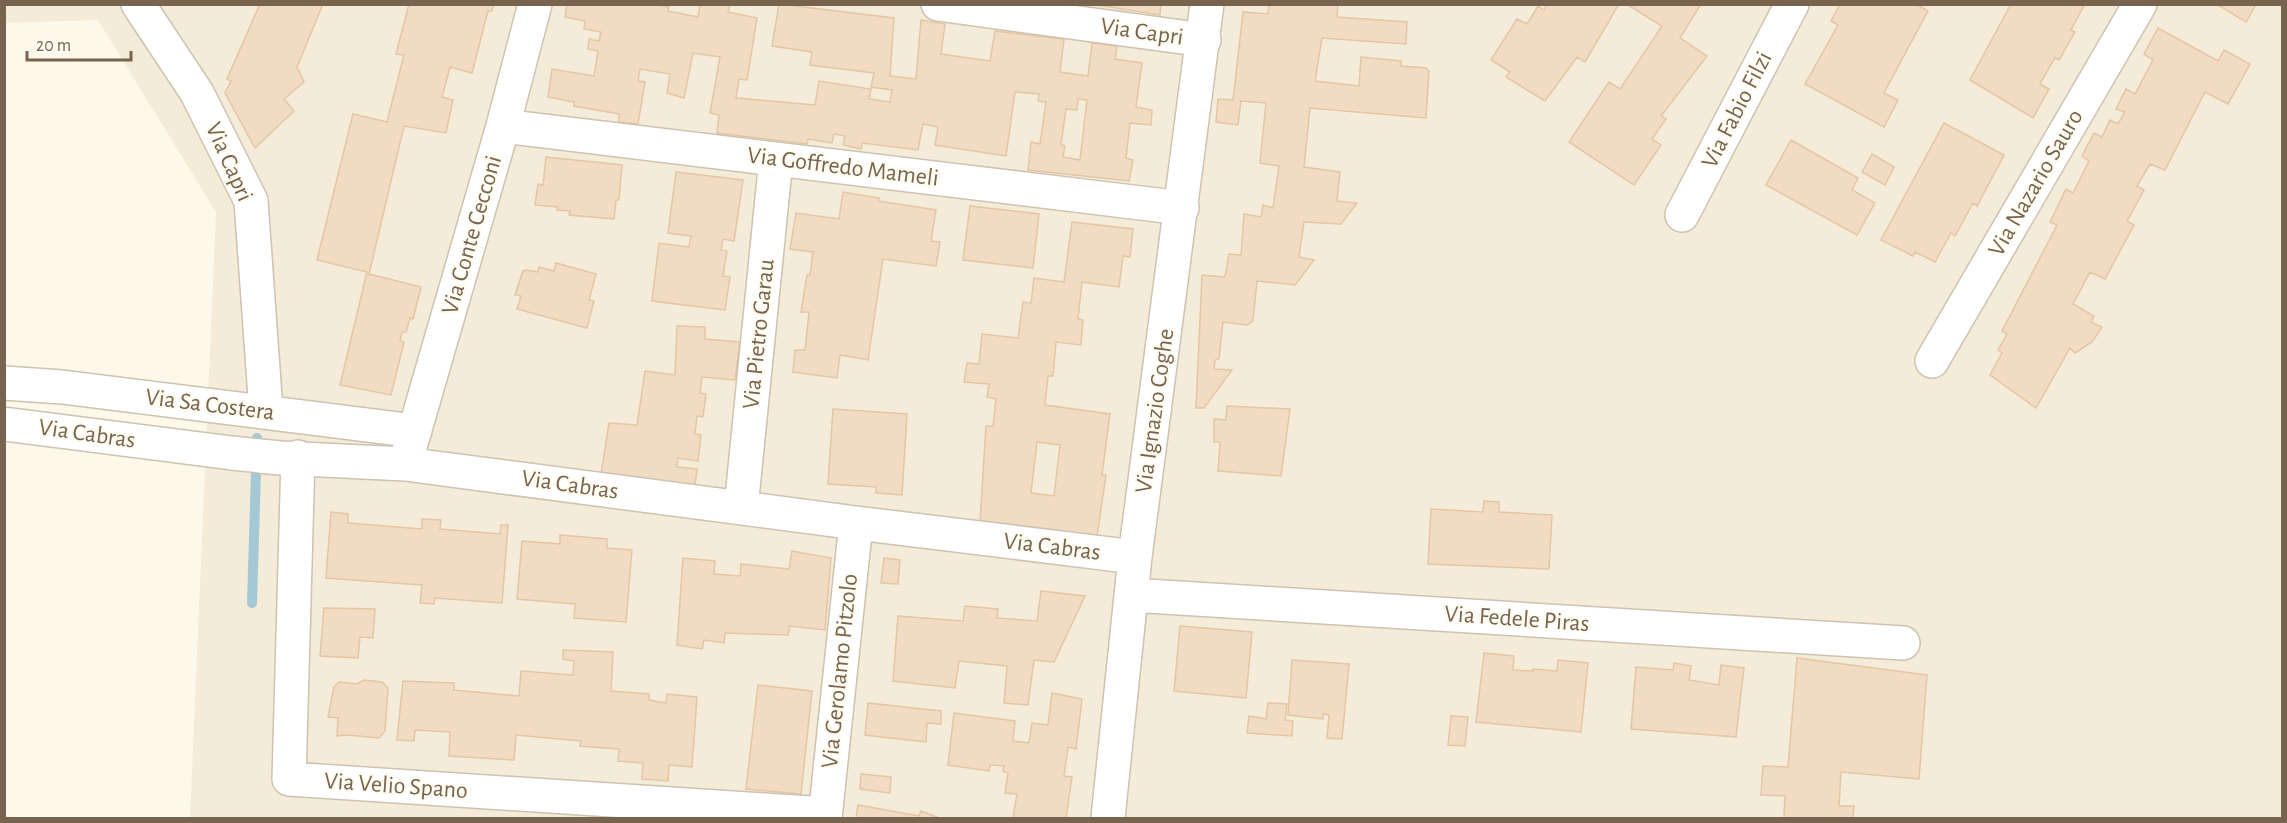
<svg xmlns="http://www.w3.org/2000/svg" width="2287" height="823" font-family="'Alegreya Sans',sans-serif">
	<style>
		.residential { fill: #f4ebd9 }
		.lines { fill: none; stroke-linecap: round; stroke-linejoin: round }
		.stream { stroke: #a5c8d7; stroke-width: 10 }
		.building { fill: #f1dcc3; stroke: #e3c6a4; stroke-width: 1.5; fill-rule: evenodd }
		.minor-casing { stroke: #cec2b0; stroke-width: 36 }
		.minor { stroke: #fff; stroke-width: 33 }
		.labels { text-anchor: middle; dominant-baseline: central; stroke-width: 4.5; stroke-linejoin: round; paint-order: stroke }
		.street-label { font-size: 24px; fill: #77634e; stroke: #fefbf1 }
	</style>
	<rect width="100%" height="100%" fill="#fcf8ea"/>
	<path class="residential" d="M 4,5 L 2282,5 L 2282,818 L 190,818 L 216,212 L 98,20 L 5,23 Z"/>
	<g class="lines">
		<path class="stream" d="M 252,603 L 257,438"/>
	</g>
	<path class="building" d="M 260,4 L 323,4 L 297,67 L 304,82 L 284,99 L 294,111 L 255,148 L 225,93 L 231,81 L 227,79 Z
		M 409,4 L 494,4 L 492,11 L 488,11 L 472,73 L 450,67 L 442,97 L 453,100 L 446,133 L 404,126 L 369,274 L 421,287 L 413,319 L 410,318 L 406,332 L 402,332 L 400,341 L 404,342 L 391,395 L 340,385 L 367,272 L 317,260 L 353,114 L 387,122 L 404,55 L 396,54 Z
		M 567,4 L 654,4 L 669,7 L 668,11 L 698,17 L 700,4 L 730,4 L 728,12 L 757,18 L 747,80 L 739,79 L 736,98 L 815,105 L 819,81 L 871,89 L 869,99 L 890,102 L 892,90 L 871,87 L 874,73 L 810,65 L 812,52 L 772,46 L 779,4 L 894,18 L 890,76 L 916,79 L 921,20 L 945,24 L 941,54 L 990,61 L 995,31 L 1064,39 L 1060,72 L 1088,76 L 1092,43 L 1117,46 L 1115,59 L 1142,63 L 1136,107 L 1152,110 L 1151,125 L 1130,123 L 1126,158 L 1133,160 L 1129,181 L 1028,170 L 1031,142 L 1040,144 L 1046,102 L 1038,101 L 1039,94 L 1015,92 L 1006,156 L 935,145 L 938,127 L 923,124 L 918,150 L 862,143 L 861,149 L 843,145 L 845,136 L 834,134 L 832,143 L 808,139 L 807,144 L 717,133 L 719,115 L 710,113 L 720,57 L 693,53 L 684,98 L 667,93 L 670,74 L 640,69 L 638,81 L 645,82 L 638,124 L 619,122 L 619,114 L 574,106 L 574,102 L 548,97 L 552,69 L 594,76 L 598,51 L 588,49 L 589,39 L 599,41 L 601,32 L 584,29 L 585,21 L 565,17 ZM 1078,99 L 1087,100 L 1080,160 L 1063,157 L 1065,146 L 1061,145 L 1066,109 L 1077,110 Z
		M 1090,4 L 1161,4 L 1160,15 Z
		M 1269,4 L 1338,4 L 1337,17 L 1407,22 L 1406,44 L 1322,38 L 1315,81 L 1359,86 L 1361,57 L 1401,61 L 1401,66 L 1426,68 L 1429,71 L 1426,118 L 1310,108 L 1304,167 L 1340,172 L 1337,201 L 1357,203 L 1341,224 L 1304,222 L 1299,257 L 1314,260 L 1295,285 L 1257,281 L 1253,321 L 1247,325 L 1223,322 L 1219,359 L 1215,360 L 1214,369 L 1232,370 L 1204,408 L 1196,408 L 1202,275 L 1225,277 L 1229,254 L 1241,255 L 1244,214 L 1261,217 L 1263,205 L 1273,208 L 1279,166 L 1260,163 L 1266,103 L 1241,101 L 1238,125 L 1216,122 L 1218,99 L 1233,100 L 1243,12 L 1268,14 Z
		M 1547,4 L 1619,4 L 1585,62 L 1577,57 L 1545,101 L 1506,77 L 1510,72 L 1491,60 L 1517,19 L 1527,24 L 1538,6 L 1544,10 Z
		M 1626,4 L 1701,4 L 1680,38 L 1707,56 L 1661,116 L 1666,119 L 1652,139 L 1661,145 L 1634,185 L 1569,142 L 1609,82 L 1620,89 L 1662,26 Z
		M 1840,4 L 1916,4 L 1928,11 L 1884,93 L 1898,100 L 1884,127 L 1805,84 L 1838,25 L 1831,21 Z
		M 2011,4 L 2085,4 L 2071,30 L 2075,32 L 2059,60 L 2055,58 L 2040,84 L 2049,89 L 2033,118 L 1970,80 Z
		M 2216,4 L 2256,4 L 2246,22 Z
		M 2158,28 L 2218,61 L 2224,50 L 2250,64 L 2228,104 L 2205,92 L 2165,170 L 2150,164 L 2137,186 L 2144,190 L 2127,221 L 2134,225 L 2105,279 L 2090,272 L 2073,304 L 2094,316 L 2091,322 L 2102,327 L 2092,342 L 2075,353 L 2070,348 L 2036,408 L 1990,375 L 2002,353 L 1998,350 L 2007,334 L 2002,331 L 2057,225 L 2050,222 L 2066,189 L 2073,193 L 2089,161 L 2082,156 L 2094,133 L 2102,137 L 2110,120 L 2118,124 L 2125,112 L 2116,109 L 2126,89 L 2135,94 L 2153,60 L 2144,54 Z
		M 1944,123 L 2004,155 L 1977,206 L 1973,203 L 1955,236 L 1951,233 L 1935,262 L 1915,252 L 1913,256 L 1881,240 Z
		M 1791,140 L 1858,178 L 1852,190 L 1875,203 L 1857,235 L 1766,185 Z
		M 1872,154 L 1894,167 L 1885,185 L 1862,172 Z
		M 546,157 L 622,165 L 619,200 L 616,200 L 614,219 L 569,215 L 570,211 L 557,210 L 558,207 L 535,205 L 538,184 L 543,185 Z
		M 676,172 L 743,180 L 734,241 L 723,239 L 721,250 L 727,251 L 723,276 L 730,277 L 725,310 L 652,301 L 659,243 L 689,247 L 691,236 L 668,233 Z
		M 843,192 L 879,198 L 878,201 L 936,210 L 931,241 L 940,242 L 936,266 L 883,259 L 868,360 L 840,355 L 837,378 L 793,372 L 795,350 L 805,350 L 809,312 L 801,312 L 807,275 L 810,275 L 813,252 L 790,249 L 796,213 L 839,219 Z
		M 970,206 L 1039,214 L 1033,268 L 963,260 Z
		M 1072,222 L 1133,229 L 1130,257 L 1123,256 L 1119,287 L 1082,282 L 1078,319 L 1083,320 L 1081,345 L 1056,342 L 1053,376 L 1048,376 L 1045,405 L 1110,414 L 1102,475 L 1106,475 L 1097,536 L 980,522 L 986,426 L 993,426 L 996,399 L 987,397 L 989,384 L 964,382 L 967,363 L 979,364 L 982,334 L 1018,338 L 1023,302 L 1031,303 L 1034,278 L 1064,282 ZM 1037,442 L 1060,445 L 1054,496 L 1031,493 Z
		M 556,263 L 596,274 L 589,300 L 594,301 L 587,328 L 517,309 L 521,296 L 515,295 L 523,271 L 527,270 L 538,272 L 539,267 L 554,271 Z
		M 677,326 L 705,327 L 705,339 L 740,342 L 735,380 L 702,377 L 700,393 L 706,394 L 703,417 L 697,416 L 695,434 L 701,435 L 698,461 L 678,458 L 677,467 L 697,469 L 695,486 L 601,474 L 609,423 L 637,425 L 645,371 L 675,375 Z
		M 1227,406 L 1290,409 L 1281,476 L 1218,471 L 1220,442 L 1214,442 L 1214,419 L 1226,420 Z
		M 833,409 L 907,414 L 902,495 L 876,493 L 876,487 L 828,484 Z
		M 1484,501 L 1499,502 L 1499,512 L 1552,515 L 1549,569 L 1428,564 L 1431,509 L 1483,512 Z
		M 331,512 L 348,514 L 348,523 L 422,529 L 422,519 L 441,520 L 440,529 L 500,534 L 501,525 L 508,525 L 502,603 L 435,598 L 434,604 L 420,603 L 422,585 L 326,578 Z
		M 560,535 L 607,539 L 607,548 L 632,550 L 626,622 L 574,618 L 575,604 L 517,599 L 522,541 L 560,544 Z
		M 792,551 L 831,558 L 825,630 L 790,626 L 788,635 L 725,633 L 724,643 L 704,640 L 702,649 L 677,645 L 683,558 L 715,561 L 714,574 L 740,576 L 741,564 L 789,569 Z
		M 884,558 L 900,560 L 898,584 L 881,583 Z
		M 1041,591 L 1085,596 L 1054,662 L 1034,660 L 1028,705 L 1004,703 L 1007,666 L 959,661 L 955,688 L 893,681 L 898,616 L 963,621 L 965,606 L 998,609 L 997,618 L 1037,621 Z
		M 324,608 L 375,609 L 373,638 L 360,637 L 358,658 L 320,656 Z
		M 1180,626 L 1252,632 L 1246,698 L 1174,691 Z
		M 563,650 L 613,652 L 611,691 L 649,694 L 649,700 L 666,703 L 667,694 L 697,697 L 692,767 L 669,765 L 668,781 L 642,779 L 643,763 L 618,761 L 619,749 L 580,746 L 581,741 L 516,735 L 514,760 L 449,756 L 450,732 L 415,730 L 414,741 L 397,740 L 403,681 L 454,683 L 454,690 L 519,696 L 521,671 L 573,675 L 574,661 L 563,659 Z
		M 1484,653 L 1514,656 L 1513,670 L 1533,671 L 1533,669 L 1557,671 L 1558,660 L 1588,663 L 1581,732 L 1476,722 Z
		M 1797,658 L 1927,675 L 1919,779 L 1841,772 L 1839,806 L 1854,806 L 1853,818 L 1784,818 L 1785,796 L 1761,795 L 1763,766 L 1788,767 Z
		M 1292,660 L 1349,664 L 1342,739 L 1327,738 L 1329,715 L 1323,714 L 1323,719 L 1288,715 Z
		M 1674,663 L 1691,666 L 1689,680 L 1719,685 L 1721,665 L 1744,668 L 1736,737 L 1631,729 L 1636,667 L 1673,670 Z
		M 364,680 L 382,682 L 388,688 L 385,731 L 379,738 L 347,735 L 337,736 L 338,718 L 328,717 L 334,687 L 339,682 L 357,684 Z
		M 758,685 L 812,691 L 801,794 L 746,789 Z
		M 1052,693 L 1082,699 L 1076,749 L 1068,747 L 1064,776 L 1072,777 L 1066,818 L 1013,818 L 1017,794 L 1005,793 L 1008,773 L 1003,771 L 1004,766 L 990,765 L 989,771 L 948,765 L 954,713 L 1015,721 L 1013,741 L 1029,743 L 1032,723 L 1048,725 Z
		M 868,703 L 941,711 L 941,724 L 927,723 L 926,742 L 865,735 Z
		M 1268,703 L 1287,704 L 1285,720 L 1293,721 L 1292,736 L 1247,733 L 1249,716 L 1266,719 Z
		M 1451,716 L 1468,717 L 1465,746 L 1448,745 Z
		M 861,774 L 891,777 L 890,793 L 860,789 Z
		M 858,805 L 919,816 L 921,811 L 939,818 L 856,818 Z"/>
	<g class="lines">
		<defs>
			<path id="minor" d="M 138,4 L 197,93 L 251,201 L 266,411
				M 938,4 L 1204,40
				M 503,126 L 1182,208
				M 1682,215 L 1792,4
				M 1932,361 L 2140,4
				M 4,383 L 62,387 L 415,431
				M 4,424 L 232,453 L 280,458 L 405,464 L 856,523 L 1135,557
				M 298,457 L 289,779 L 825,814
				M 405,464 L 503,126 L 535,4
				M 741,508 L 776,159
				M 1131,595 L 1903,643
				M 825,818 L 856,523
				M 1108,818 L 1135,557 L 1207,4"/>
		</defs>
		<use href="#minor" class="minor-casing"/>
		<use href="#minor" class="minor"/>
	</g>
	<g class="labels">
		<g class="street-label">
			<text transform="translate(1142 32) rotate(8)">Via Capri</text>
			<text transform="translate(1737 110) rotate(-63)">Via Fabio Filzi</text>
			<text transform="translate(229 162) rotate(66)">Via Capri</text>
			<text transform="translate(843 167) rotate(7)">Via Goffredo Mameli</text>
			<text transform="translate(2036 183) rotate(-60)">Via Nazario Sauro</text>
			<text transform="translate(472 235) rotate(-74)">Via Conte Cecconi</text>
			<text transform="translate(759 334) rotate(-84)">Via Pietro Garau</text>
			<text transform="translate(210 405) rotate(7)">Via Sa Costera</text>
			<text transform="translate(1155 411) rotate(-82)">Via Ignazio Coghe</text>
			<text transform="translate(87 434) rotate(8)">Via Cabras</text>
			<text transform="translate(570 485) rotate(8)">Via Cabras</text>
			<text transform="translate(1052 547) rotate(7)">Via Cabras</text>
			<text transform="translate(1517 619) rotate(4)">Via Fedele Piras</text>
			<text transform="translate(840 671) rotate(-84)">Via Gerolamo Pitzolo</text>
			<text transform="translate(396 786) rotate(4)">Via Velio Spano</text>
		</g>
	</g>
	<rect width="2287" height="823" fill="none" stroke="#77634e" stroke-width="12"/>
	<path d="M27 51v9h104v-9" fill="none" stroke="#77634e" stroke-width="3"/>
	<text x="36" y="51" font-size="18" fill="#77634e" stroke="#fefbf1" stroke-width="4.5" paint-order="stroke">20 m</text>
</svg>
